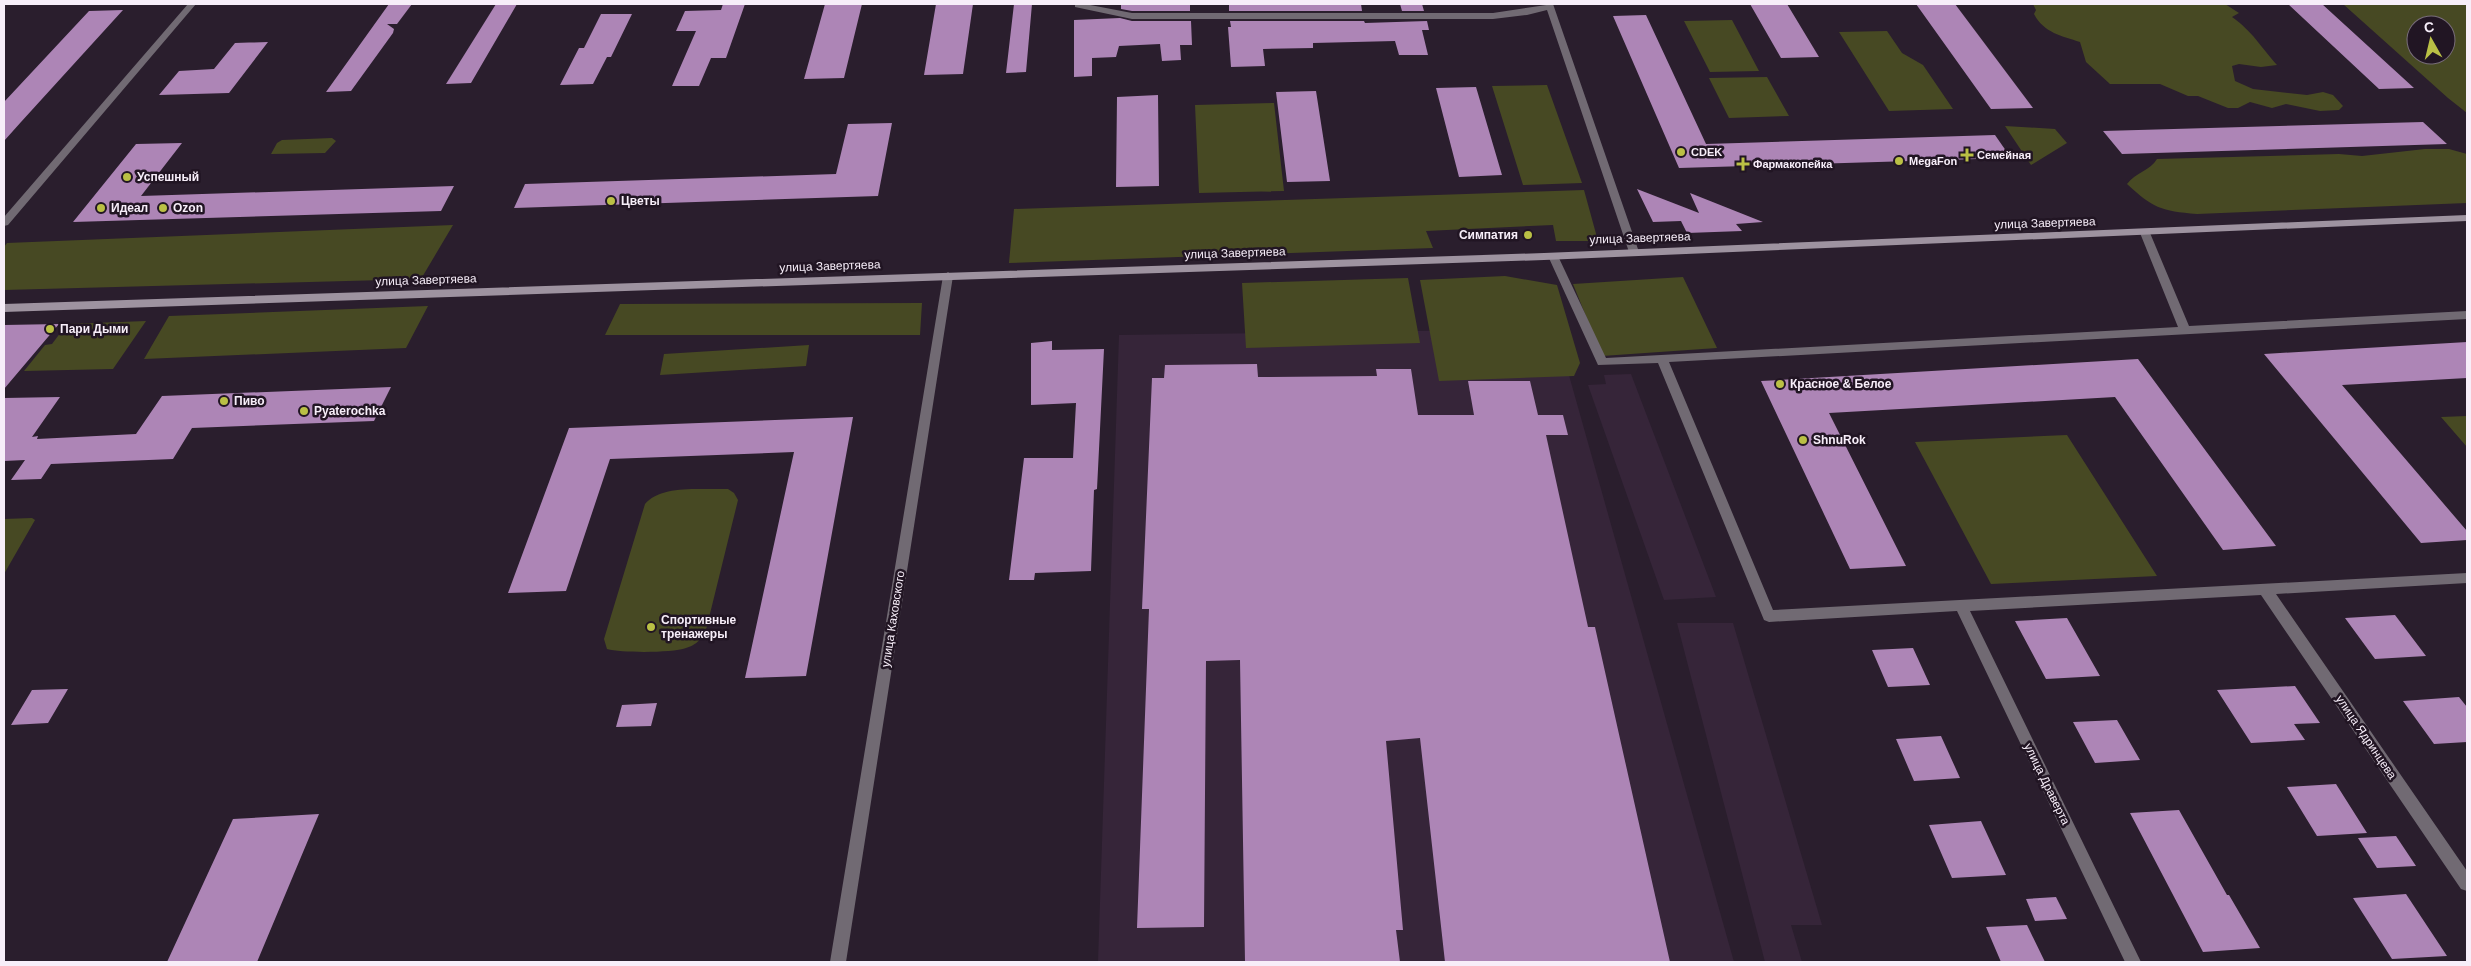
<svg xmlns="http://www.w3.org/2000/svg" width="2471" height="966" font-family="Arial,sans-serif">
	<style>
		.built { fill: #362539 }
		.green { fill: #474923; fill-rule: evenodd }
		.building { fill: #ad85b6 }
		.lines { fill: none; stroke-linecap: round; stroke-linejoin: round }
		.minor { fill: #716a73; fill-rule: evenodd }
		.secondary { fill: #9e93a0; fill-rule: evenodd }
		.poi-dot { fill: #bac045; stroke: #211523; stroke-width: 2 }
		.labels { text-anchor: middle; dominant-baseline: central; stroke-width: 5; stroke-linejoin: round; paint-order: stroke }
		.far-poi-label { font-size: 11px; font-weight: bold; fill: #f7eef9; stroke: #211523; text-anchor: start }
		.poi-label { font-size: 12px; font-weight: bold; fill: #f7eef9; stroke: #211523; text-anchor: start }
		.street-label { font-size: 12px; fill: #f7eef9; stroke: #211523 }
	</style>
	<rect width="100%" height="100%" fill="#2a1e2d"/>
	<path class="built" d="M 1556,329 L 1734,962 L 1098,962 L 1119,335 Z
		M 1631,374 L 1716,597 L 1664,600 L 1588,385 L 1606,384 L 1604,375 Z
		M 1677,623 L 1733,623 L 1822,925 L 1791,925 L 1802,962 L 1765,962 Z"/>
	<path class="green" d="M 2033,4 L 2225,4 L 2239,13 L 2232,17 C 2253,32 2260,46 2277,65 L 2261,67 L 2239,64 L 2232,66 L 2235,81 L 2253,89 L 2307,95 L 2323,92 L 2333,95 L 2343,106 L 2339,110 L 2320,111 L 2286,104 L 2272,108 L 2250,102 L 2238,108 L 2228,108 L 2198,96 L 2188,96 L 2160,84 L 2110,84 L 2086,62 L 2080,42 C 2062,36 2044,33 2034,14 L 2036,10 Z
		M 2343,4 L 2467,4 L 2467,113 L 2448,98 ZM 2416,25 L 2446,25 L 2446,55 L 2416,55 Z
		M 1732,20 L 1759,71 L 1710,72 L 1684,21 Z
		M 1887,31 L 1902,53 L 1923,65 L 1953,109 L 1889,111 L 1839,32 Z
		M 1767,77 L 1789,116 L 1729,118 L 1709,78 Z
		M 1547,85 L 1582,183 L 1523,185 L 1492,86 Z
		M 1274,103 L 1284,191 L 1199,193 L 1195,105 Z
		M 2005,126 L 2055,129 L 2067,143 L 2031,165 Z
		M 332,138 L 336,141 L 325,153 L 271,154 L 277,143 L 282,140 Z
		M 2425,149 L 2449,149 L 2467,154 L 2467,203 L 2197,214 C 2161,211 2153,208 2127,184 C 2136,172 2150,171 2157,159 L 2339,154 L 2362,156 Z
		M 1584,190 L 1598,241 L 1556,241 L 1553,225 L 1426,231 L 1433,248 L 1009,263 L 1014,209 Z
		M 453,225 L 421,279 L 4,290 L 4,247 L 7,243 Z
		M 1505,276 L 1557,285 L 1580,363 L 1574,376 L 1439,381 L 1420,280 Z
		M 1683,277 L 1717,348 L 1602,356 L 1573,284 Z
		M 1408,278 L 1420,343 L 1246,348 L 1242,283 Z
		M 922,303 L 920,335 L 605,335 L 620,304 Z
		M 428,306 L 406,348 L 144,359 L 169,316 Z
		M 146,321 L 113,369 L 24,371 L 45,345 L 52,344 L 67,324 Z
		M 809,345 L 806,366 L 660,375 L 664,354 Z
		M 2467,416 L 2467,447 L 2441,417 Z
		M 2067,435 L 2157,576 L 1991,584 L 1915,442 Z
		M 728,489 L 734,493 L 738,500 L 705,634 C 699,641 694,646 686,648 C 672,653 622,653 607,649 L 604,639 L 645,504 C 661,484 704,490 728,489 Z
		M 32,518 L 35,520 L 4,574 L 4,519 Z"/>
	<path class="building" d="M 389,4 L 412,4 L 397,24 L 387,24 L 394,29 L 393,33 L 351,91 L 326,92 Z
		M 496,4 L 517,4 L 471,83 L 446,84 Z
		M 723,4 L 745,4 L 726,58 L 711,58 L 699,86 L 672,86 L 696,31 L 676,31 L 685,11 L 721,10 Z
		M 825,4 L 862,4 L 844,78 L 804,79 Z
		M 936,4 L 973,4 L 963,74 L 924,75 Z
		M 1014,4 L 1032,4 L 1026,72 L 1006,73 Z
		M 1121,4 L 1190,4 L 1190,11 L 1132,11 L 1121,9 Z
		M 1229,4 L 1361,4 L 1362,11 L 1229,11 Z
		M 1400,4 L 1422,4 L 1424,11 L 1402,11 Z
		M 1750,4 L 1787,4 L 1819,57 L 1781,58 Z
		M 1916,4 L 1955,4 L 2033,108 L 1991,109 Z
		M 2288,4 L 2322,4 L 2414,88 L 2379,89 Z
		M 123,10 L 21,122 L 4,141 L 4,102 L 89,11 Z
		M 601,14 L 632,14 L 611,57 L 607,57 L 593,84 L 560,85 L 579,48 L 584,48 Z
		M 1646,15 L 1706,144 L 1995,135 L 2011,158 L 1679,168 L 1613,16 Z
		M 1120,18 L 1132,21 L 1191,21 L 1192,45 L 1180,45 L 1181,60 L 1162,61 L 1160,44 L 1119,46 L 1116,57 L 1092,58 L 1092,76 L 1074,77 L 1074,20 Z
		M 1230,21 L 1364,21 L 1365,23 L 1427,21 L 1429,30 L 1422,30 L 1428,55 L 1399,55 L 1395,41 L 1313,43 L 1313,48 L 1263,49 L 1265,66 L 1231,67 L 1228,27 L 1231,27 Z
		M 268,42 L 229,93 L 159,95 L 179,71 L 214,69 L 235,43 Z
		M 1476,87 L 1502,175 L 1459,177 L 1436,88 Z
		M 1316,91 L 1330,181 L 1287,182 L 1276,92 Z
		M 1158,95 L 1159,186 L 1116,187 L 1117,97 Z
		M 2423,122 L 2447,144 L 2122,154 L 2103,131 Z
		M 892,123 L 878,196 L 514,208 L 525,184 L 836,174 L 848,124 Z
		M 182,143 L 141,196 L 454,186 L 441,211 L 73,222 L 136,144 Z
		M 1637,189 L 1699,213 L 1690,193 L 1763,222 L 1736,224 L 1742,231 L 1687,233 L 1681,221 L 1653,222 Z
		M 59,324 L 4,389 L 4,325 Z
		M 1052,341 L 1052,350 L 1104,349 L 1097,489 L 1094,490 L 1091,571 L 1035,573 L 1034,580 L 1009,580 L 1024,458 L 1073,458 L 1076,403 L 1031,405 L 1031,343 Z
		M 2467,342 L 2467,378 L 2342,385 L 2467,531 L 2467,540 L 2421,543 L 2264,354 Z
		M 2138,359 L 2276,546 L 2223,550 L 2115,397 L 1829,413 L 1906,566 L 1850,569 L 1761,381 Z
		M 1257,364 L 1258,377 L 1377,376 L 1376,369 L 1411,369 L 1418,415 L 1474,415 L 1468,381 L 1530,381 L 1538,415 L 1563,415 L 1568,435 L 1546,435 L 1588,627 L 1595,627 L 1670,962 L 1445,962 L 1420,738 L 1386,741 L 1403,930 L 1396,930 L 1400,962 L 1245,962 L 1240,660 L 1206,661 L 1204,927 L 1137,928 L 1149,609 L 1142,609 L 1152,378 L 1164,378 L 1165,365 Z
		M 391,387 L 374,421 L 192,428 L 173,459 L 51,464 L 41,479 L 11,480 L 25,460 L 4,461 L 4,398 L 60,397 L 32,437 L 38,436 L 37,439 L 136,434 L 162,396 Z
		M 853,417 L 806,676 L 745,678 L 794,452 L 610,459 L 566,591 L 508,593 L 569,428 Z
		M 2395,615 L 2426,656 L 2375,659 L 2345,618 Z
		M 2067,618 L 2100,676 L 2046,679 L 2015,621 Z
		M 1913,648 L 1930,685 L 1888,687 L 1872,650 Z
		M 2295,686 L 2320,723 L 2294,724 L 2305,740 L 2251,743 L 2217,690 Z
		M 68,689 L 48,723 L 11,725 L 32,690 Z
		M 2459,697 L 2467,707 L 2467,742 L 2434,744 L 2403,701 Z
		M 657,703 L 651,726 L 616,727 L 622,705 Z
		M 2117,720 L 2140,760 L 2095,763 L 2073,722 Z
		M 1941,736 L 1960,778 L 1914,781 L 1896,739 Z
		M 2336,784 L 2367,833 L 2317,836 L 2287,787 Z
		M 2179,810 L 2227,895 L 2229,895 L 2260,948 L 2203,952 L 2130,813 Z
		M 319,814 L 257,962 L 167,962 L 233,819 Z
		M 1981,821 L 2006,875 L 1952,878 L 1929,825 Z
		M 2396,836 L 2416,866 L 2377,868 L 2358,838 Z
		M 2406,894 L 2447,956 L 2392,959 L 2353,898 Z
		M 2056,897 L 2067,919 L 2035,921 L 2026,899 Z
		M 2027,925 L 2045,962 L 2001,962 L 1986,927 Z"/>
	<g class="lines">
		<path class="minor" d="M 188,4 L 196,4 L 8,225 L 4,226 L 4,217 Z
			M 1075,4 L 1085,4 L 1132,13 L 1493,13 L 1553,4 L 1639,252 L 1634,255 L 1629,252 L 1547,10 L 1527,15 L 1493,19 L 1132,19 L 1075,7 Z
			M 2145,230 L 2150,233 L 2189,326 L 2467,311 L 2467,319 L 1669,362 L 1773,610 L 2467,573 L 2467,583 L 2276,594 L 2467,871 L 2467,891 L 2461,889 L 2261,595 L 1970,611 L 2141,962 L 2125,962 L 1957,611 L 1769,622 L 1764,620 L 1658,363 L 1598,365 L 1548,256 L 1553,253 L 1558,256 L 1606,358 L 2178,327 L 2140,233 Z
			M 948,272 L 953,276 L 846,962 L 830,962 L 943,276 Z"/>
		<path class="secondary" d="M 2467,215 L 2467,221 L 1544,260 L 4,312 L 4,304 L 1544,253 Z"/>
	</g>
	<g class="poi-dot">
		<circle cx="1681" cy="152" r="5"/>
		<path d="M1964.5 147.5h5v5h5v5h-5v5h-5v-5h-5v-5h5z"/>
		<circle cx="1899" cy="161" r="5"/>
		<path d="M1740.5 156.5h5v5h5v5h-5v5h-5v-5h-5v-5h5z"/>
		<circle cx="127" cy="177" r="5"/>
		<circle cx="611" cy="201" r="5"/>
		<circle cx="101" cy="208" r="5"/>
		<circle cx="163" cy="208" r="5"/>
		<circle cx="1528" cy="235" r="5"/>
		<circle cx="50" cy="329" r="5"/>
		<circle cx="1780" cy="384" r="5"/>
		<circle cx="224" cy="401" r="5"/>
		<circle cx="304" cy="411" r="5"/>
		<circle cx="1803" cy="440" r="5"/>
		<circle cx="651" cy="627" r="5"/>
	</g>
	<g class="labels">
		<g class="far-poi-label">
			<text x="1691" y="152">CDEK</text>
			<text x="1977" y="155">Семейная</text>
			<text x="1909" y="161">MegaFon</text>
			<text x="1753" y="164">Фармакопейка</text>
		</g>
		<g class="poi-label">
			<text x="137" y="177">Успешный</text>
			<text x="621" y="201">Цветы</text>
			<text x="111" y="208">Идеал</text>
			<text x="173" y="208">Ozon</text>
			<text x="1518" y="235" text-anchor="end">Симпатия</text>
			<text x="60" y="329">Пари Дыми</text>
			<text x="1790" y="384">Красное &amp; Белое</text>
			<text x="234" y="401">Пиво</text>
			<text x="314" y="411">Pyaterochka</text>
			<text x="1813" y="440">ShnuRok</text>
			<text x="661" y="620">Спортивные<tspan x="661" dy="14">тренажеры</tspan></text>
		</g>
		<g class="street-label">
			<text transform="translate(2045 223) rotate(-2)">улица Завертяева</text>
			<text transform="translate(1640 238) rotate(-2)">улица Завертяева</text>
			<text transform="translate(1235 253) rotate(-2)">улица Завертяева</text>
			<text transform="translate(830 266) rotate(-2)">улица Завертяева</text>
			<text transform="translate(426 280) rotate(-2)">улица Завертяева</text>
			<text transform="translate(893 619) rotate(-81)">улица Каховского</text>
			<text transform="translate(2366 737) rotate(56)">улица Ядринцева</text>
			<text transform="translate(2047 784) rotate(64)">улица Драверта</text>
		</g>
	</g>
	<rect width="2471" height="966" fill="none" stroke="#f7eef9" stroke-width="10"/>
	<g transform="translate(2431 40) rotate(352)"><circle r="24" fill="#211523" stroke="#776c79"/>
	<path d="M0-4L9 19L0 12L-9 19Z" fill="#bac045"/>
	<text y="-8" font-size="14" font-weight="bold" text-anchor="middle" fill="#f7eef9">С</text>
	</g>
</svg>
